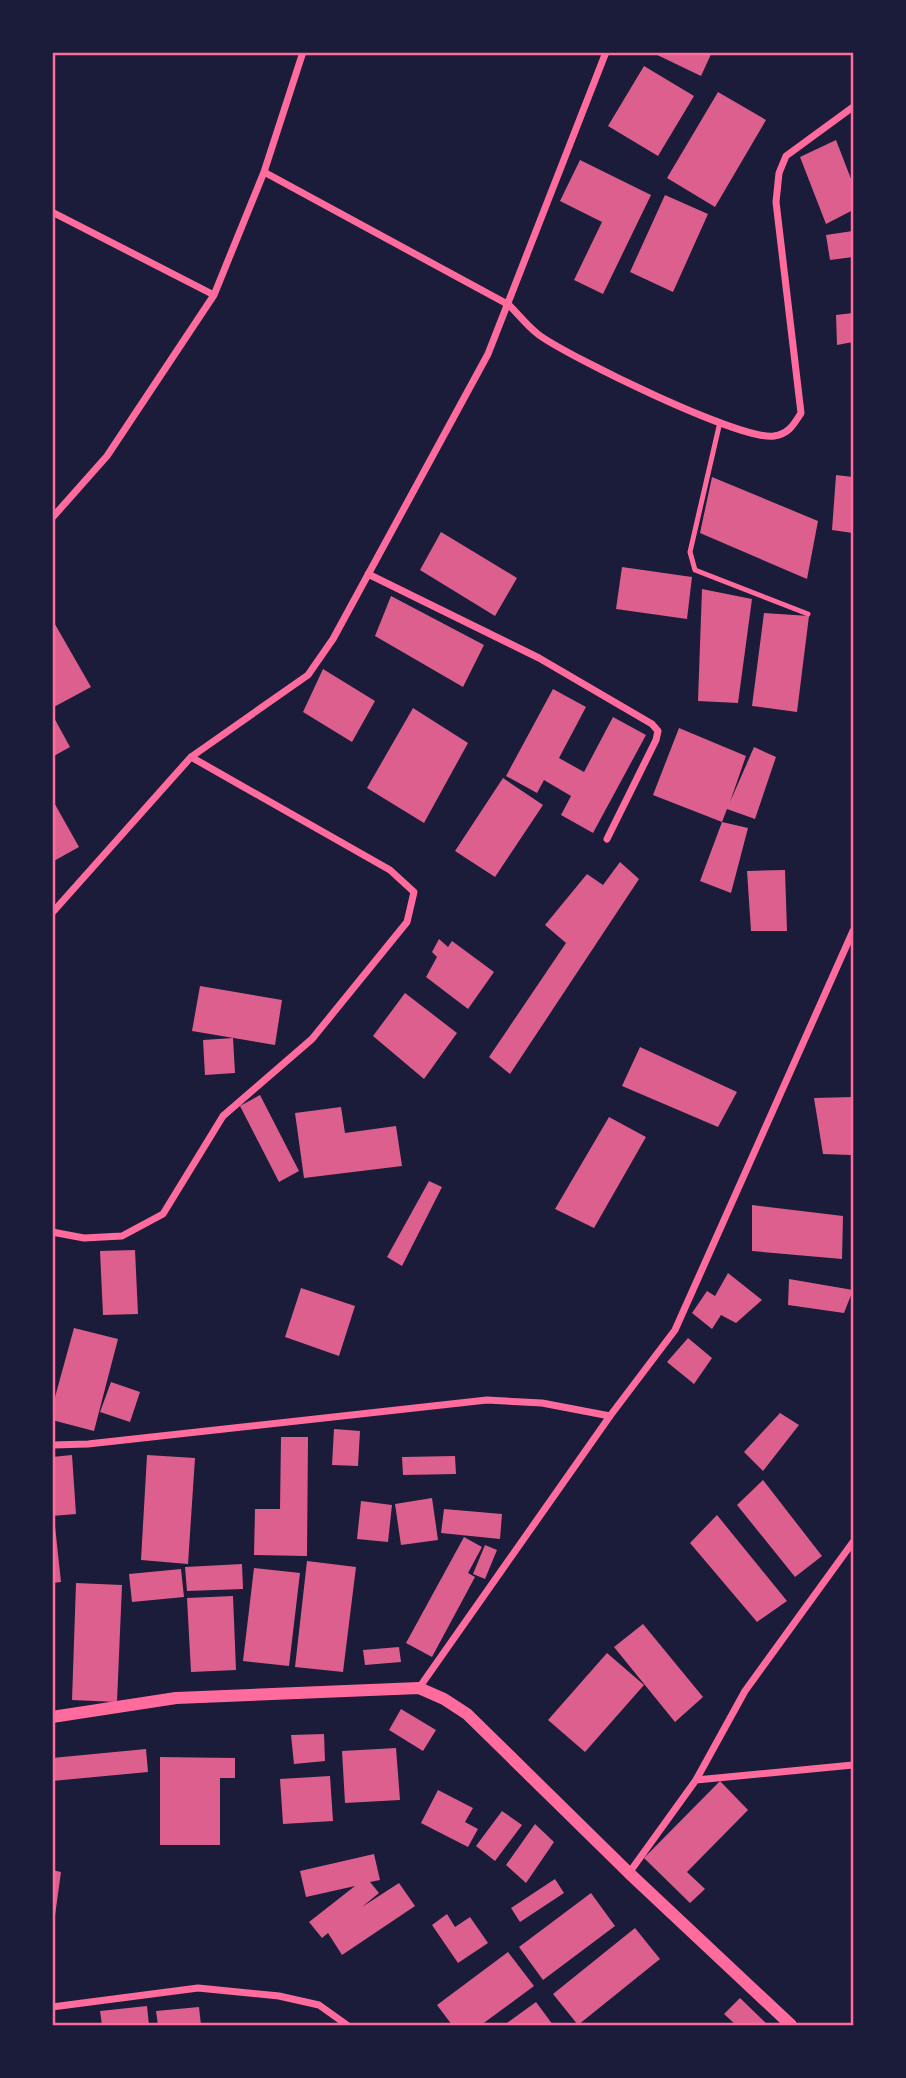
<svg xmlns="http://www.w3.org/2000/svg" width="906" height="2078" font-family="'PT Sans',sans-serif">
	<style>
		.building { fill: #dd5f8e }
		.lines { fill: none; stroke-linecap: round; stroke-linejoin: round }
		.service { stroke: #ff6b9d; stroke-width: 5 }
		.minor { stroke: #ff6b9d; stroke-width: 7 }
		.tertiary { stroke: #ff6b9d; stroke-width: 12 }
		.neatline { fill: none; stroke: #ff6b9d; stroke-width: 2.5 }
	</style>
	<rect width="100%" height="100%" fill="#1b1b3a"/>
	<path class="building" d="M 651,52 L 712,52 L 701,76 Z
		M 644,66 L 694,96 L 658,156 L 608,126 Z
		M 718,92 L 766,120 L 715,207 L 667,178 Z
		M 836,140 L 853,184 L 853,210 L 826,224 L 800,157 Z
		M 580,160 L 651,195 L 603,294 L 574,280 L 602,222 L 560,201 Z
		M 665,195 L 708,214 L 673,292 L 630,272 Z
		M 853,231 L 853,257 L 830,260 L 826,235 Z
		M 853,313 L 853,342 L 837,345 L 836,315 Z
		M 836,475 L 853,477 L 853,533 L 832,530 Z
		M 712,477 L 818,521 L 807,579 L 700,533 Z
		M 441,532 L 517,578 L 495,616 L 420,570 Z
		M 622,567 L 692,577 L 687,619 L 616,609 Z
		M 702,589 L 752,599 L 738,703 L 698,701 Z
		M 391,596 L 484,645 L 463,687 L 375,636 Z
		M 764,613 L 809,616 L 797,712 L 752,706 Z
		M 52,619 L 91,687 L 52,708 Z
		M 323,669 L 375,701 L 352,742 L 303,712 Z
		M 553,689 L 586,707 L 559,758 L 584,772 L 613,717 L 646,735 L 593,833 L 561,815 L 571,796 L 544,780 L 537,793 L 506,776 Z
		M 413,708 L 468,743 L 424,823 L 367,788 Z
		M 52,714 L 70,747 L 52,757 Z
		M 679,728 L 746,756 L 730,802 L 754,747 L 776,757 L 755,819 L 727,809 L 722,822 L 653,795 Z
		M 503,778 L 543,805 L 495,877 L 455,851 Z
		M 52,799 L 79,847 L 52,862 Z
		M 722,822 L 748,828 L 731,893 L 700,881 Z
		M 620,862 L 639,879 L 510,1074 L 489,1057 L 566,943 L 545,925 L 587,874 L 603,885 Z
		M 785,870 L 787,931 L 751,931 L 747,871 Z
		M 439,939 L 448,947 L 452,941 L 494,972 L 468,1009 L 426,977 L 437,957 L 432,952 Z
		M 200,986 L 282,1000 L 275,1045 L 192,1031 Z
		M 405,993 L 457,1033 L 424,1079 L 373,1036 Z
		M 233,1038 L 235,1073 L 205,1075 L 203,1040 Z
		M 640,1047 L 737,1092 L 718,1127 L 622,1086 Z
		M 260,1095 L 299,1171 L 279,1182 L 240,1106 Z
		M 853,1097 L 851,1155 L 823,1154 L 814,1098 Z
		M 341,1107 L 345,1133 L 396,1126 L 402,1166 L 304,1178 L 295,1113 Z
		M 609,1117 L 646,1137 L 594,1228 L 555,1209 Z
		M 429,1181 L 442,1187 L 402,1266 L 387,1257 Z
		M 752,1205 L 843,1216 L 842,1259 L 752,1251 Z
		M 135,1250 L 138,1314 L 103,1315 L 100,1251 Z
		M 728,1273 L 762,1300 L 736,1323 L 721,1315 L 712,1329 L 692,1313 L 707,1291 L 715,1296 Z
		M 789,1279 L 853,1290 L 844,1313 L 788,1305 Z
		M 301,1288 L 355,1306 L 339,1356 L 285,1337 Z
		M 74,1328 L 118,1339 L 94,1431 L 52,1420 L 52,1408 Z
		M 688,1338 L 712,1358 L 694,1384 L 667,1362 Z
		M 111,1382 L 140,1392 L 130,1422 L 100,1412 Z
		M 780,1413 L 799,1425 L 763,1471 L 744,1452 Z
		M 334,1429 L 360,1431 L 358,1466 L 332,1465 Z
		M 281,1437 L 308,1437 L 307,1556 L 254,1555 L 255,1509 L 280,1509 Z
		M 72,1455 L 76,1514 L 52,1516 L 52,1457 Z
		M 147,1455 L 195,1458 L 188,1564 L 141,1560 Z
		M 455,1456 L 456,1474 L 403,1475 L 402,1457 Z
		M 763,1480 L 822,1556 L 795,1577 L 737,1505 Z
		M 432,1498 L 438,1540 L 401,1545 L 395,1504 Z
		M 361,1501 L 392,1505 L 388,1542 L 357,1539 Z
		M 444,1509 L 502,1514 L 500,1539 L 441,1533 Z
		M 717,1515 L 787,1601 L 757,1622 L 690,1543 Z
		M 52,1526 L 55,1526 L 61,1582 L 52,1583 Z
		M 464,1537 L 482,1547 L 468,1573 L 475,1577 L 432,1657 L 406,1643 Z
		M 485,1545 L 497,1550 L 485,1579 L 473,1574 Z
		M 307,1561 L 356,1567 L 343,1672 L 295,1667 Z
		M 242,1564 L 243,1589 L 187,1591 L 185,1567 Z
		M 254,1568 L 300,1573 L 289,1666 L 243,1661 Z
		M 181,1569 L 184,1597 L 132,1602 L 129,1574 Z
		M 76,1583 L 122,1585 L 117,1702 L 72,1700 Z
		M 233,1596 L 236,1670 L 191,1672 L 187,1598 Z
		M 643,1624 L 703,1697 L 675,1722 L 614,1647 Z
		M 399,1647 L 401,1662 L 365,1665 L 363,1650 Z
		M 607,1653 L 644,1685 L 585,1752 L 548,1720 Z
		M 401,1709 L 436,1730 L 423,1751 L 389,1730 Z
		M 324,1734 L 325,1761 L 294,1764 L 291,1735 Z
		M 396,1748 L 400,1800 L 345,1803 L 342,1751 Z
		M 146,1749 L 148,1772 L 52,1781 L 52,1758 Z
		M 160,1757 L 235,1758 L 235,1778 L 220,1778 L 220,1845 L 160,1845 Z
		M 330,1776 L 333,1821 L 283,1824 L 280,1779 Z
		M 720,1781 L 748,1810 L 687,1872 L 705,1889 L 690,1903 L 644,1858 Z
		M 438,1790 L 473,1808 L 465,1822 L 478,1829 L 468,1847 L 421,1823 Z
		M 502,1811 L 522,1825 L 495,1861 L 476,1846 Z
		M 535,1824 L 554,1842 L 526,1883 L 506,1865 Z
		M 374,1854 L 380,1880 L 370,1882 L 379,1893 L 362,1907 L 399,1883 L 415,1906 L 342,1955 L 328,1933 L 322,1938 L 309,1922 L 355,1886 L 306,1897 L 300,1871 Z
		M 52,1870 L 61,1872 L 54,1923 L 52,1923 Z
		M 555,1879 L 564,1893 L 520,1922 L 511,1908 Z
		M 591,1893 L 615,1926 L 543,1980 L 519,1947 Z
		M 447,1914 L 455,1927 L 470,1917 L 488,1943 L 458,1963 L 432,1925 Z
		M 635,1928 L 660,1959 L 578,2025 L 553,1994 Z
		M 508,1952 L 534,1986 L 481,2025 L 452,2025 L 437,2005 Z
		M 740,1998 L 768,2025 L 736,2025 L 724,2014 Z
		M 536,2002 L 553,2025 L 504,2025 Z
		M 147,2006 L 149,2025 L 102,2025 L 100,2011 Z
		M 199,2007 L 201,2025 L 158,2025 L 156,2011 Z"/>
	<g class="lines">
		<path class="service" d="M 720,422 L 690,552 L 695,570 L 808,614"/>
		<path class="minor" d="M 264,172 L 509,305 C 519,315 528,327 539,335 C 571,358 741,441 774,436 C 789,434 794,424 801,413 L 776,202 L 779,173 L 786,156 L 853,107
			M 52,212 L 214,295
			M 52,518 L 107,456 L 214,295 L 264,172 L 303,52
			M 368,574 L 539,658 L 652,724 L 658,731 L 656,740 L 607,839
			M 52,913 L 191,757 L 308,675 L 333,639 L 488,354 L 606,52
			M 52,1232 L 84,1238 L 122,1236 L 163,1214 L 223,1116 L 312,1039 L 407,922 L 414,892 L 390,870 L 191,757
			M 52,1445 L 88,1444 L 487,1400 L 542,1403 L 610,1416
			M 419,1688 L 610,1416 L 675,1330 L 853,931
			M 696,1780 L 853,1765
			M 629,1873 L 696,1780 L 745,1691 L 853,1542
			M 52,2007 L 198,1988 L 279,1996 L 319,2005 L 347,2025"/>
		<path class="tertiary" d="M 52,1717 L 176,1698 L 419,1688 L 444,1699 L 467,1714 L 629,1873 L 791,2025"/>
	</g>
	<rect width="906" height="2078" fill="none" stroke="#1b1b3a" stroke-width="108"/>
	<rect x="54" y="54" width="798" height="1970" class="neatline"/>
</svg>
